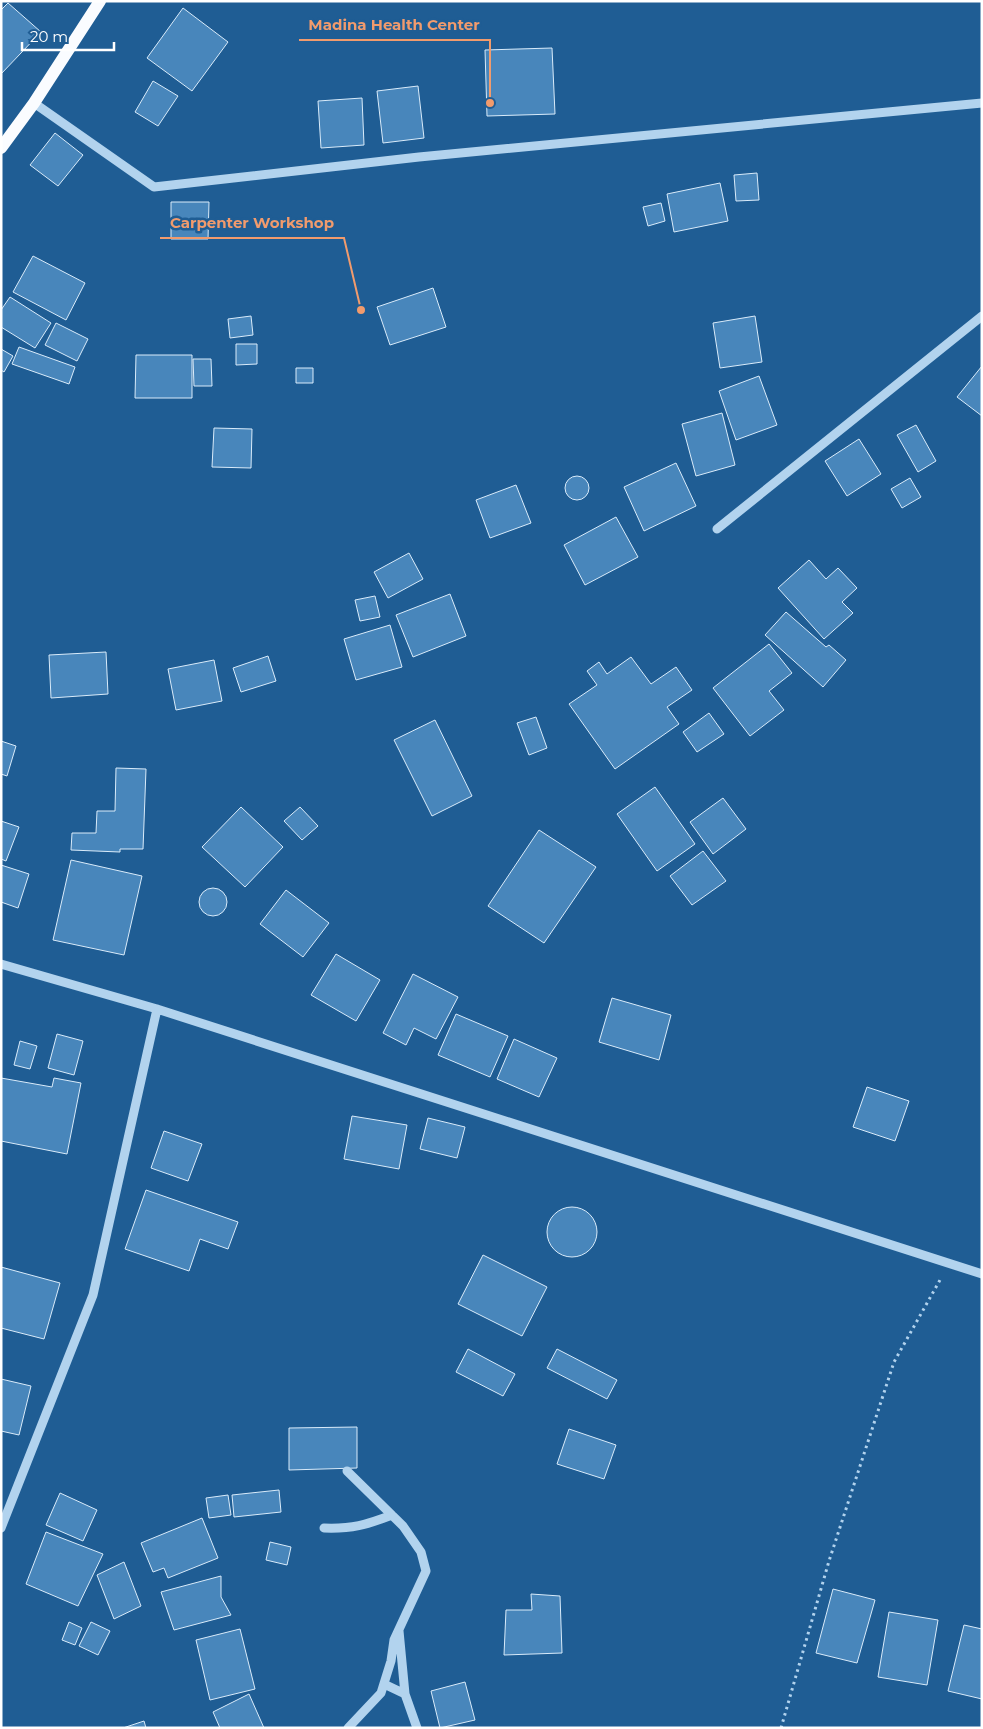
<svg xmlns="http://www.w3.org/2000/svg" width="983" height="1729" font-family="Montserrat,sans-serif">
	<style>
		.building { fill: #4886bb; stroke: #d9ebfa }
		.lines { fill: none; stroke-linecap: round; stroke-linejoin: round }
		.path { stroke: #b2d3ee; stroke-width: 3; stroke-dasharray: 2.5 4; stroke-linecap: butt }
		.minor { stroke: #b2d3ee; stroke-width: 9 }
		.major { stroke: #fafcff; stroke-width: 12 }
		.leader { fill: none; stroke: #f19b6d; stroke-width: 2 }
		.callout-dot { fill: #f19b6d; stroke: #1f5d94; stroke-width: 2 }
		.callout-label { font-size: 15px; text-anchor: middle; font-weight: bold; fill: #f19b6d; stroke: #1f5d94; stroke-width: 5; stroke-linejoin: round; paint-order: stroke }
	</style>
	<rect width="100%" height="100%" fill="#1f5d94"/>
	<path class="building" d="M 8,3 L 41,32 L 1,74 L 1,10 Z
		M 183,8 L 228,42 L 192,91 L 147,58 Z
		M 552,48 L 555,114 L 487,116 L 485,50 Z
		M 153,81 L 178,96 L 158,126 L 135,112 Z
		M 418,86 L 424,138 L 383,143 L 377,91 Z
		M 362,98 L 364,145 L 321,148 L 318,101 Z
		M 55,133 L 83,155 L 58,186 L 30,165 Z
		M 757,173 L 759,200 L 736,201 L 734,175 Z
		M 720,183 L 728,221 L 674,232 L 667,194 Z
		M 171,202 L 209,202 L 208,239 L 171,239 Z
		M 661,203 L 665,221 L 648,226 L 643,207 Z
		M 33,256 L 85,283 L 66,320 L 13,292 Z
		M 433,288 L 446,327 L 390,345 L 377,307 Z
		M 10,297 L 51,323 L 35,348 L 1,327 L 1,310 Z
		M 251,316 L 253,335 L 230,338 L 228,319 Z
		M 755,316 L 762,362 L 720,368 L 713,323 Z
		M 56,323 L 88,339 L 77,361 L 45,345 Z
		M 236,344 L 257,344 L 257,364 L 236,365 Z
		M 19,347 L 75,367 L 69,384 L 12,364 Z
		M 1,349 L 13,356 L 4,372 L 1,370 Z
		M 136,355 L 192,355 L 192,398 L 135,398 Z
		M 193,359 L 211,359 L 212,386 L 194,386 Z
		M 982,366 L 982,416 L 957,397 Z
		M 296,368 L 313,368 L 313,383 L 296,383 Z
		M 759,376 L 777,425 L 736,440 L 719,391 Z
		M 722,413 L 735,465 L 696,476 L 682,424 Z
		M 916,425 L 936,461 L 918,472 L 897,435 Z
		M 214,428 L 252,429 L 251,468 L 212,467 Z
		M 859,439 L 881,474 L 847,496 L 825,461 Z
		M 676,463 L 696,506 L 644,531 L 624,487 Z
		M565 488a12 12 0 1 1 24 0a12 12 0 1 1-24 0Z
		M 910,478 L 921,497 L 902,508 L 891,489 Z
		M 516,485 L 531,523 L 490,538 L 476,500 Z
		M 616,517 L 638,557 L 585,585 L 564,545 Z
		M 409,553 L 423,579 L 388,598 L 374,572 Z
		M 809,560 L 826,579 L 838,568 L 857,588 L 842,602 L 853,613 L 824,639 L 778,588 Z
		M 450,594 L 466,636 L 413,657 L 396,615 Z
		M 375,596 L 380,617 L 360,621 L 355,600 Z
		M 786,612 L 826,647 L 829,645 L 846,660 L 823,687 L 765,635 Z
		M 390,625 L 402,667 L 356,680 L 344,639 Z
		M 769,644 L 792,673 L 769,691 L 784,710 L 750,736 L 713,688 Z
		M 106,652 L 108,694 L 51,698 L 49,655 Z
		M 268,656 L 276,681 L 241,692 L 233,668 Z
		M 631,657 L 651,684 L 676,667 L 692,690 L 667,707 L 679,724 L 615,769 L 569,704 L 597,685 L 587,671 L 599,662 L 607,674 Z
		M 214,660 L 222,701 L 176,710 L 168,669 Z
		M 709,713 L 724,734 L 697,752 L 683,732 Z
		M 536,717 L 547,748 L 529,755 L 517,723 Z
		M 435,720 L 472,796 L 432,816 L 394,740 Z
		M 1,741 L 16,746 L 7,776 L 1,774 Z
		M 116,768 L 146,769 L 143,849 L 120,849 L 120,852 L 71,850 L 72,833 L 96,833 L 97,811 L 115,811 Z
		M 655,787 L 695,844 L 657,871 L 617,814 Z
		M 723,798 L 746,829 L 713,854 L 690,822 Z
		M 241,807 L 283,847 L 245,887 L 202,847 Z
		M 300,807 L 318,826 L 302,840 L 284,821 Z
		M 1,821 L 19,827 L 6,861 L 1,859 Z
		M 539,830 L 596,867 L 544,943 L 488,906 Z
		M 703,851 L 726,881 L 692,905 L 670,876 Z
		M 71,860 L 142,876 L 124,955 L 53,940 Z
		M 1,865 L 29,874 L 18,908 L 1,902 Z
		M199 902a14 14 0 1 1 28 0a14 14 0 1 1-28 0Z
		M 286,890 L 329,923 L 303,957 L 260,924 Z
		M 336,954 L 380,980 L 356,1021 L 311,995 Z
		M 413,974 L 458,997 L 436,1039 L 414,1028 L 406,1045 L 383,1033 Z
		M 612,998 L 671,1015 L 659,1060 L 599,1042 Z
		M 456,1014 L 508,1036 L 490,1077 L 438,1055 Z
		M 57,1034 L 83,1041 L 74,1075 L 48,1068 Z
		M 514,1039 L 557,1058 L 539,1097 L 497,1079 Z
		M 20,1041 L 37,1046 L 30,1069 L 14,1065 Z
		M 1,1078 L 52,1087 L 54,1078 L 81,1083 L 67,1154 L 1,1141 Z
		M 867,1087 L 909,1101 L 895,1141 L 853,1127 Z
		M 352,1116 L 407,1125 L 399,1169 L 344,1159 Z
		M 428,1118 L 465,1127 L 457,1158 L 420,1149 Z
		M 164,1131 L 202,1144 L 188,1181 L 151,1168 Z
		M 146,1190 L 238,1222 L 228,1249 L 200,1239 L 189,1271 L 125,1249 Z
		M547 1232a25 25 0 1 1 50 0a25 25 0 1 1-50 0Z
		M 483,1255 L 547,1287 L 522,1336 L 458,1304 Z
		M 1,1267 L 60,1283 L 44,1339 L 1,1328 Z
		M 468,1349 L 515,1374 L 503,1396 L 456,1372 Z
		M 557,1349 L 617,1380 L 607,1399 L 547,1368 Z
		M 1,1379 L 31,1386 L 19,1435 L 1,1431 Z
		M 357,1427 L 357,1468 L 289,1470 L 289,1428 Z
		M 569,1429 L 616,1445 L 604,1479 L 557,1464 Z
		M 279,1490 L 281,1512 L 234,1517 L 232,1495 Z
		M 60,1493 L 97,1510 L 83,1541 L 46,1525 Z
		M 228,1495 L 231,1515 L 209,1518 L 206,1498 Z
		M 202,1518 L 218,1558 L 168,1578 L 164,1568 L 153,1572 L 141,1543 Z
		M 46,1532 L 103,1554 L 78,1606 L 26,1584 Z
		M 270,1542 L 291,1547 L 287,1565 L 266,1560 Z
		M 124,1562 L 141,1606 L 114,1619 L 97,1575 Z
		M 221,1576 L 221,1597 L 231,1615 L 174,1630 L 161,1592 Z
		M 833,1589 L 875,1600 L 857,1663 L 816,1653 Z
		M 531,1594 L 560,1596 L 562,1653 L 504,1655 L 506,1610 L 532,1610 Z
		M 889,1612 L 938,1620 L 927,1685 L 878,1677 Z
		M 69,1622 L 82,1628 L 75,1645 L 62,1640 Z
		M 91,1622 L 110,1631 L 98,1655 L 79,1646 Z
		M 964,1625 L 982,1629 L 982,1699 L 948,1691 Z
		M 240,1629 L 255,1689 L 210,1700 L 196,1640 Z
		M 465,1682 L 475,1720 L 440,1728 L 431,1691 Z
		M 249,1694 L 264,1728 L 220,1728 L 213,1712 Z
		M 144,1721 L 146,1728 L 123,1728 Z"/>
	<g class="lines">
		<path class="path" d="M 781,1728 L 829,1561 L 894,1362 L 940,1280"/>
		<path class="minor" d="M 34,103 L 154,187 L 419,157 L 982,103
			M 717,529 L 982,316
			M 1,964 L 157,1009 L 982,1274
			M 347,1471 L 403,1526 L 421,1552 L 426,1571 L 394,1640 L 391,1661 L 381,1693 L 348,1728
			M 1,1528 L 93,1295 L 157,1009
			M 324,1528 C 352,1529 366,1525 392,1515
			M 399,1631 L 405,1694 L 417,1728
			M 384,1684 L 405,1694"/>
		<path class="major" d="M 1,148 L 34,103 L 100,1"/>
	</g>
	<path class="leader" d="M490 103L490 40H299M361 310L344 238H160"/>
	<g class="callout-dot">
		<circle cx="490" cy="103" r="5"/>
		<circle cx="361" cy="310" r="5"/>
	</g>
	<g class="callout-label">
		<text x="394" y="30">Madina Health Center</text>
		<text x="252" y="228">Carpenter Workshop</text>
	</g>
	<rect width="983" height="1729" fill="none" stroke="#ffffff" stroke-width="5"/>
	<path d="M22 42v8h92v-8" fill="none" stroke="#ffffff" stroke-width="2.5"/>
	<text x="30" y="42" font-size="15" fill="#ffffff" stroke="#1f5d94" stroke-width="4" paint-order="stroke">20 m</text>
</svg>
